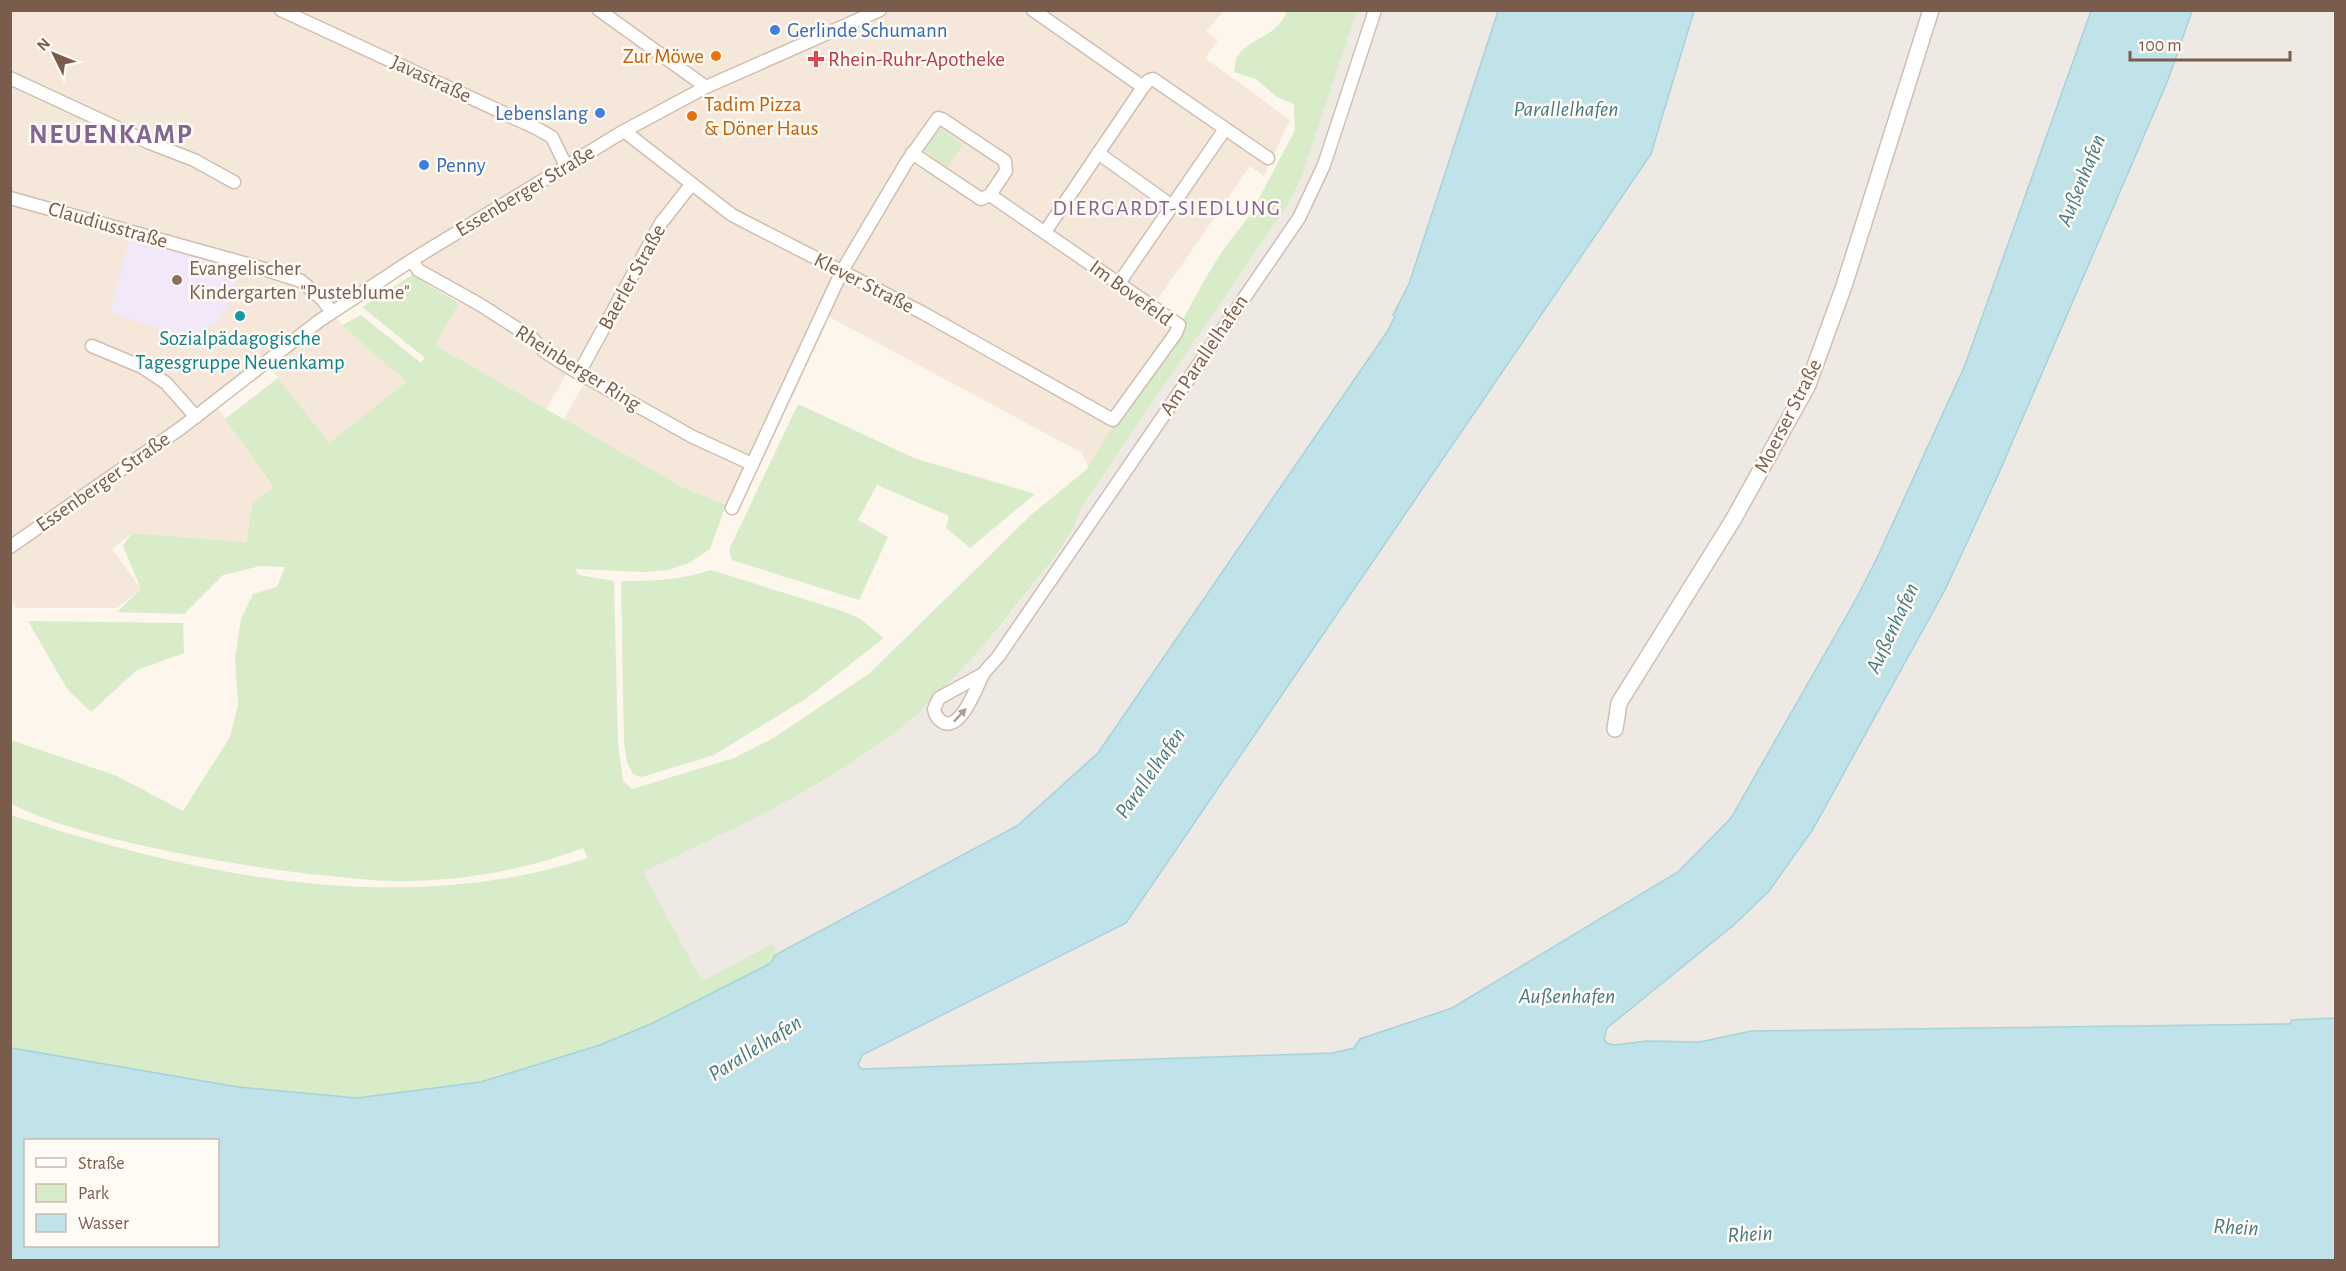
<svg xmlns="http://www.w3.org/2000/svg" width="2346" height="1271" font-family="'Alegreya Sans',sans-serif">
	<style>
		.residential { fill: #f5e8da }
		.industrial { fill: #efe9e4 }
		.education { fill: #f3e8fa }
		.green { fill: #d8ecc9 }
		.water { fill: #bfe3e8; stroke: #a5d3da; stroke-width: 1.5; fill-rule: evenodd }
		.lines { fill: none; stroke-linecap: round; stroke-linejoin: round }
		.minor-casing { stroke: #d1beb0; stroke-width: 15 }
		.tertiary-casing { stroke: #d1beb0; stroke-width: 18 }
		.minor { stroke: #fff; stroke-width: 12 }
		.tertiary { stroke: #fff; stroke-width: 15 }
		.oneway { fill: #af9d94 }
		.shop-dot { fill: #3f7fe0; stroke: #fffaf3; stroke-width: 2 }
		.food-dot { fill: #e8710a; stroke: #fffaf3; stroke-width: 2 }
		.health-dot { fill: #e0444e; stroke: #fffaf3; stroke-width: 2 }
		.education-dot { fill: #8d6e63; stroke: #fffaf3; stroke-width: 2 }
		.culture-dot { fill: #0f9aa8; stroke: #fffaf3; stroke-width: 2 }
		.labels { text-anchor: middle; dominant-baseline: central; stroke-width: 5; stroke-linejoin: round; paint-order: stroke }
		.shop-label { font-size: 21px; fill: #366cbe; stroke: #fffaf3; text-anchor: start }
		.food-label { font-size: 21px; fill: #c56008; stroke: #fffaf3; text-anchor: end }
		.health-label { font-size: 21px; fill: #be3a42; stroke: #fffaf3; text-anchor: start }
		.street-label { font-size: 21px; fill: #7a5c4d; stroke: #fffaf3 }
		.education-label { font-size: 21px; fill: #785e54; stroke: #fffaf3; text-anchor: start }
		.culture-label { font-size: 21px; fill: #0d838f; stroke: #fffaf3 }
		.water-label { font-size: 22px; font-style: italic; fill: #437c86; stroke: #fffaf3 }
		.neighbourhood-label { font-size: 22px; letter-spacing: 1.5px; fill: #846695; stroke: #fffaf3 }
		.district-label { font-size: 27px; font-weight: bold; letter-spacing: 1.5px; fill: #846695; stroke: #fffaf3 }
	</style>
	<rect width="100%" height="100%" fill="#fdf6ec"/>
	<path class="residential" d="M 10,11 L 1224,11 L 1206,31 L 1218,40 L 1205,58 L 1290,120 L 1264,176 L 1250,166 L 1156,302 L 1183,319 L 1184,327 L 1088,466 L 1082,453 L 822,313 L 732,508 L 682,487 L 563,420 L 588,377 L 570,368 L 546,409 L 435,345 L 463,295 L 412,261 L 332,312 L 342,325 L 406,382 L 328,444 L 266,362 L 214,403 L 273,488 L 252,504 L 248,542 L 132,533 L 112,549 L 141,589 L 117,608 L 16,608 L 10,598 Z"/>
	<path class="industrial" d="M 1357,11 L 1498,11 L 1409,284 L 1393,314 L 1395,316 L 1387,332 L 1098,753 L 1017,826 L 775,955 L 768,945 L 702,981 L 642,872 L 817,785 L 872,750 L 918,714 L 984,645 L 1008,617 L 1047,567 L 1078,520 L 1084,503 L 1287,206 L 1301,179 Z
		M 1694,11 L 2091,11 L 1965,365 L 1877,558 L 1855,601 L 1731,818 L 1678,872 L 1452,1008 L 1360,1039 L 1354,1048 L 1333,1053 L 862,1069 L 858,1065 L 862,1055 L 1126,923 L 1651,154 Z
		M 2192,11 L 2335,11 L 2335,1018 L 2292,1020 L 2291,1024 L 1751,1031 L 1700,1042 L 1647,1041 L 1614,1045 L 1607,1043 L 1604,1035 L 1607,1028 L 1735,924 L 1768,891 L 1813,829 L 1945,590 L 1999,473 L 2168,80 Z"/>
	<path class="education" d="M 131,232 L 239,262 L 233,298 L 216,322 L 190,339 L 110,312 Z"/>
	<path class="green" d="M 1287,11 L 1357,11 L 1301,179 L 1287,206 L 1084,503 C 1071,540 1043,572 1019,602 C 993,635 965,669 934,696 C 928,701 925,708 919,713 C 837,783 739,826 643,872 L 702,981 L 769,945 L 774,946 L 775,955 L 772,963 L 653,1023 L 600,1045 L 481,1082 L 357,1098 L 238,1087 L 11,1048 L 11,815 C 190,875 403,919 588,858 L 583,848 C 529,869 468,880 410,881 C 377,882 343,877 310,874 C 253,867 196,858 140,845 C 96,835 52,824 11,804 L 11,740 L 117,776 L 183,811 L 230,737 L 238,705 L 235,658 L 241,619 L 253,594 L 277,587 L 285,567 L 260,566 L 223,575 L 184,614 L 117,612 L 141,589 L 123,546 L 132,533 L 247,542 L 252,504 L 273,487 L 225,419 L 278,378 L 329,443 L 406,382 L 342,325 L 361,315 L 421,363 L 425,358 L 362,307 L 412,275 L 459,303 L 435,345 L 682,487 L 726,505 L 710,549 L 689,563 L 667,570 L 644,572 L 575,569 L 579,575 L 614,581 L 618,743 L 623,781 L 632,789 L 734,758 L 775,737 L 870,673 L 1031,515 L 1086,470 L 1106,437 L 1184,327 L 1183,319 L 1205,279 L 1223,250 L 1252,212 L 1295,130 L 1294,104 L 1277,97 L 1256,79 L 1234,72 C 1235,68 1235,61 1237,57 C 1249,37 1276,39 1287,11 Z
		M 941,128 L 963,145 L 947,167 L 924,150 Z
		M 798,404 L 914,458 L 1035,494 L 970,548 L 946,528 L 949,516 L 877,485 L 858,520 L 888,537 L 859,600 L 732,560 L 729,550 Z
		M 711,570 L 839,610 L 859,618 L 884,638 L 807,698 L 714,755 L 642,777 L 633,774 L 627,762 L 624,743 L 621,581 C 652,581 681,580 711,570 Z
		M 28,621 L 183,623 L 184,653 L 137,670 L 91,712 L 67,689 Z"/>
	<path class="water" d="M 1498,11 L 1694,11 L 1651,154 L 1126,923 L 862,1055 L 858,1065 L 862,1069 L 1333,1053 L 1354,1048 L 1360,1039 L 1452,1008 L 1678,872 L 1731,818 L 1855,601 L 1877,558 L 1965,365 L 2091,11 L 2192,11 L 2168,80 L 1999,473 L 1945,590 L 1813,829 L 1769,891 L 1735,924 L 1607,1028 L 1604,1039 L 1607,1043 L 1614,1045 L 1647,1041 L 1700,1042 L 1751,1031 L 2290,1024 L 2292,1020 L 2335,1018 L 2335,1260 L 11,1260 L 11,1048 L 238,1087 L 357,1098 L 481,1082 L 600,1045 L 653,1023 L 771,963 L 775,955 L 1017,826 L 1098,753 L 1387,332 L 1395,316 L 1393,315 L 1409,284 ZM 26,1140 L 218,1140 L 218,1246 L 26,1246 Z"/>
	<g class="lines">
		<defs>
			<path id="minor" d="M 281,10 L 536,128 L 552,137 L 566,166
				M 599,10 L 706,87
				M 1033,10 L 1143,87 L 1149,80 L 1153,79 L 1268,158
				M 10,78 L 150,143 L 194,160 L 234,182
				M 624,131 L 732,215 L 923,313 L 1113,420 L 1176,333 L 1179,325 L 990,195 L 981,199 L 912,153
				M 1098,153 L 1172,206
				M 10,198 L 251,265 L 301,281 L 322,299 L 332,312
				M 1045,232 L 1143,87
				M 412,260 L 418,270 L 479,304 L 532,338 L 545,352 L 570,368 L 693,437 L 752,464
				M 1119,283 L 1225,129
				M 92,346 L 142,367 L 166,383 L 196,417
				M 579,373 L 661,223 L 691,185
				M 732,508 L 842,271 L 906,163 L 938,118 L 942,119 L 1005,161 L 1006,171 L 990,195
				M 10,547 L 181,428 L 319,321 L 412,260 L 624,131 L 706,87 L 880,10
				M 983,674 L 939,698 L 934,709 C 935,715 937,718 941,721 C 959,735 977,687 982,676 C 986,669 993,663 998,657 L 1299,218 L 1324,165 L 1375,10"/>
			<path id="tertiary" d="M 1615,729 L 1619,703 L 1733,520 L 1808,385 L 1844,286 L 1931,10"/>
		</defs>
		<use href="#minor" class="minor-casing"/>
		<use href="#tertiary" class="tertiary-casing"/>
		<use href="#minor" class="minor"/>
		<use href="#tertiary" class="tertiary"/>
	</g>
	<defs><path id="oneway-solid" d="M-6-.8H1V-3.2L6.5 0L1 3.2V.8H-6Z" transform="scale(1.5)"/></defs>
	<use class="oneway" href="#oneway-solid" transform="translate(960 715) rotate(-47)"/>
	<g class="shop-dot">
		<circle cx="775" cy="30" r="6"/>
		<circle cx="600" cy="113" r="6"/>
		<circle cx="424" cy="165" r="6"/>
	</g>
	<g class="food-dot">
		<circle cx="716" cy="56" r="6"/>
		<circle cx="692" cy="116" r="6"/>
	</g>
	<path class="health-dot" d="M813 50h6v6h6v6h-6v6h-6v-6h-6v-6h6z"/>
	<circle class="education-dot" cx="177" cy="280" r="6"/>
	<circle class="culture-dot" cx="240" cy="316" r="6"/>
	<g class="labels">
		<g class="shop-label">
			<text x="787" y="30">Gerlinde Schumann</text>
			<text x="588" y="113" text-anchor="end">Lebenslang</text>
			<text x="436" y="165">Penny</text>
		</g>
		<g class="food-label">
			<text x="704" y="56">Zur Möwe</text>
			<text x="704" y="104" text-anchor="start">Tadim Pizza<tspan x="704" dy="24">&amp; Döner Haus</tspan></text>
		</g>
		<g class="health-label">
			<text x="828" y="59">Rhein-Ruhr-Apotheke</text>
		</g>
		<g class="street-label">
			<text transform="translate(431 79) rotate(25)">Javastraße</text>
			<text transform="translate(525 191) rotate(-31)">Essenberger Straße</text>
			<text transform="translate(108 225) rotate(16)">Claudiusstraße</text>
			<text transform="translate(632 277) rotate(-61)">Baerler Straße</text>
			<text transform="translate(864 283) rotate(27)">Klever Straße</text>
			<text transform="translate(1131 293) rotate(36)">Im Bovefeld</text>
			<text transform="translate(1204 355) rotate(-56)">Am Parallelhafen</text>
			<text transform="translate(578 368) rotate(32)">Rheinberger Ring</text>
			<text transform="translate(1788 416) rotate(-63)">Moerser Straße</text>
			<text transform="translate(103 482) rotate(-35)">Essenberger Straße</text>
		</g>
		<g class="education-label">
			<text x="189" y="268">Evangelischer<tspan x="189" dy="24">Kindergarten "Pusteblume"</tspan></text>
		</g>
		<g class="culture-label">
			<text x="240" y="338">Sozialpädagogische<tspan x="240" dy="24">Tagesgruppe Neuenkamp</tspan></text>
		</g>
		<g class="water-label">
			<text x="1566" y="109">Parallelhafen</text>
			<text transform="translate(2081 180) rotate(-68)">Außenhafen</text>
			<text transform="translate(1892 628) rotate(-65)">Außenhafen</text>
			<text transform="translate(1150 773) rotate(-55)">Parallelhafen</text>
			<text x="1567" y="996">Außenhafen</text>
			<text transform="translate(755 1048) rotate(-32)">Parallelhafen</text>
			<text transform="translate(2236 1227) rotate(3)">Rhein</text>
			<text transform="translate(1750 1234) rotate(-3)">Rhein</text>
		</g>
		<g class="neighbourhood-label">
			<text x="1167" y="208">DIERGARDT-SIEDLUNG</text>
		</g>
		<g class="district-label">
			<text x="111" y="134">NEUENKAMP</text>
		</g>
	</g>
	<rect width="2346" height="1271" fill="none" stroke="#7a5c4d" stroke-width="24"/>
	<rect x="24" y="1139" width="195" height="108" fill="#fffaf3" stroke="#cabbb1" stroke-width="1.5"/>
	<rect x="36" y="1158" width="30" height="9" fill="#ffffff" stroke="#cabbb1" stroke-width="1.5"/>
	<text x="78" y="1169" font-size="18" fill="#7a5c4d">Straße</text>
	<rect x="36" y="1184" width="30" height="18" fill="#d8ecc9" stroke="#cabbb1" stroke-width="1.5"/>
	<text x="78" y="1199" font-size="18" fill="#7a5c4d">Park</text>
	<rect x="36" y="1214" width="30" height="18" fill="#bfe3e8" stroke="#cabbb1" stroke-width="1.5"/>
	<text x="78" y="1229" font-size="18" fill="#7a5c4d">Wasser</text>
	<g transform="translate(54 54) rotate(313)" stroke="#fffaf3" stroke-width="4.5" paint-order="stroke">
	<path d="M0-4.5L10 22L0 15L-10 22Z" fill="#7a5c4d"/>
	<text y="-9" font-size="16" font-weight="bold" text-anchor="middle" fill="#7a5c4d">N</text>
	</g>
	<path d="M2130 51v9h160v-9" fill="none" stroke="#7a5c4d" stroke-width="3"/>
	<text x="2139" y="51" font-size="18" fill="#7a5c4d" stroke="#fffaf3" stroke-width="4.5" paint-order="stroke">100 m</text>
</svg>
